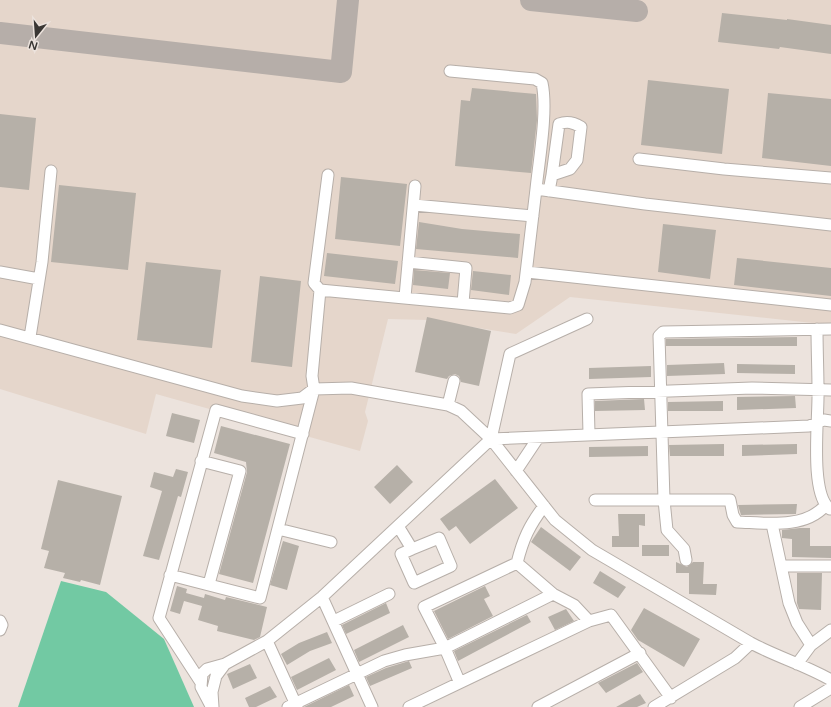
<svg xmlns="http://www.w3.org/2000/svg" width="831" height="707" font-family="'Varela Round',sans-serif">
	<style>
		.built { fill: #e5d6cb }
		.green { fill: #72c9a3 }
		.lines { fill: none; stroke-linecap: round; stroke-linejoin: round }
		.taxiway { stroke: #b6aea9; stroke-width: 22 }
		.building { fill: #b6b0a8 }
		.minor-casing { stroke: #b7afa9; stroke-width: 13 }
		.minor { stroke: #fff; stroke-width: 11 }
	</style>
	<rect width="100%" height="100%" fill="#ece3dd"/>
	<path class="built" d="M 0,0 L 831,0 L 831,325 L 570,297 L 516,334 L 428,320 L 388,319 L 365,412 L 368,421 L 360,451 L 156,394 L 146,434 L 0,389 Z"/>
	<path class="green" d="M 61,581 L 106,592 L 164,639 L 194,707 L 18,707 Z"/>
	<g class="lines">
		<path class="taxiway" d="M 531,0 L 637,11
			M 0,33 L 341,72 L 348,0"/>
	</g>
	<path class="building" d="M 722,13 L 787,20 L 787,19 L 831,25 L 831,54 L 780,47 L 779,49 L 718,42 Z
		M 648,80 L 729,89 L 722,154 L 641,145 Z
		M 472,88 L 536,94 L 537,120 L 531,173 L 455,166 L 461,100 L 470,101 Z
		M 768,93 L 831,99 L 831,166 L 762,158 Z
		M 0,114 L 36,118 L 29,190 L 0,187 Z
		M 341,177 L 407,184 L 400,246 L 335,239 Z
		M 59,185 L 136,193 L 128,270 L 51,262 Z
		M 419,222 L 462,229 L 520,234 L 518,258 L 416,249 Z
		M 663,224 L 716,230 L 710,279 L 658,272 Z
		M 327,253 L 398,261 L 395,284 L 324,276 Z
		M 737,258 L 831,268 L 831,296 L 734,285 Z
		M 146,262 L 221,270 L 212,348 L 137,340 Z
		M 414,270 L 450,273 L 448,289 L 413,285 Z
		M 473,271 L 511,275 L 509,295 L 471,290 Z
		M 260,276 L 301,281 L 292,367 L 251,362 Z
		M 427,317 L 491,331 L 479,386 L 461,382 L 459,376 L 455,374 L 449,376 L 447,379 L 415,372 Z
		M 797,337 L 797,346 L 666,346 L 666,339 Z
		M 724,363 L 725,374 L 667,376 L 667,365 Z
		M 737,364 L 795,365 L 795,374 L 737,373 Z
		M 651,366 L 651,377 L 589,379 L 589,368 Z
		M 795,396 L 796,408 L 737,410 L 737,397 Z
		M 644,399 L 645,410 L 595,411 L 595,401 Z
		M 723,401 L 723,411 L 668,411 L 668,402 Z
		M 172,413 L 200,420 L 194,443 L 166,436 Z
		M 221,426 L 290,444 L 253,583 L 219,574 L 247,472 L 246,462 L 214,453 Z
		M 724,444 L 724,456 L 670,456 L 669,445 Z
		M 797,444 L 797,454 L 742,456 L 742,445 Z
		M 648,446 L 648,456 L 589,457 L 589,447 Z
		M 397,465 L 413,482 L 390,504 L 374,487 Z
		M 176,469 L 188,472 L 181,497 L 178,496 L 159,560 L 143,556 L 162,491 L 150,487 L 154,472 L 173,477 Z
		M 495,479 L 518,508 L 470,544 L 456,526 L 449,531 L 440,519 Z
		M 58,480 L 122,496 L 100,585 L 81,580 L 80,582 L 63,578 L 65,573 L 44,568 L 49,551 L 41,549 Z
		M 797,504 L 796,514 L 741,515 L 738,505 Z
		M 618,514 L 645,514 L 645,526 L 639,525 L 639,547 L 612,547 L 612,536 L 619,536 Z
		M 541,527 L 581,557 L 570,571 L 531,542 Z
		M 800,528 L 810,528 L 810,546 L 831,546 L 831,558 L 792,557 L 792,539 L 782,538 L 782,530 Z
		M 283,541 L 299,546 L 287,590 L 270,585 Z
		M 642,545 L 669,545 L 669,556 L 642,556 Z
		M 676,562 L 687,567 L 693,562 L 704,562 L 703,584 L 717,584 L 716,595 L 689,594 L 689,573 L 676,573 Z
		M 600,571 L 626,587 L 618,598 L 593,583 Z
		M 797,573 L 822,573 L 821,610 L 799,609 L 797,603 Z
		M 177,586 L 187,589 L 186,593 L 204,598 L 205,594 L 225,600 L 226,597 L 267,607 L 260,637 L 254,640 L 217,631 L 218,626 L 198,620 L 202,606 L 184,601 L 180,614 L 170,611 Z
		M 485,586 L 490,596 L 484,599 L 493,616 L 448,639 L 434,611 Z
		M 386,603 L 390,613 L 346,634 L 342,625 Z
		M 644,608 L 700,639 L 684,667 L 638,640 L 631,630 Z
		M 566,609 L 574,621 L 555,630 L 548,617 Z
		M 527,615 L 531,622 L 458,661 L 454,651 Z
		M 403,625 L 409,637 L 359,662 L 354,650 Z
		M 327,632 L 332,643 L 310,651 L 287,665 L 281,654 L 299,643 Z
		M 329,658 L 336,670 L 297,690 L 291,677 Z
		M 409,661 L 412,668 L 370,686 L 366,677 L 386,668 Z
		M 637,663 L 643,672 L 606,693 L 598,683 Z
		M 250,664 L 257,678 L 233,689 L 227,674 Z
		M 349,685 L 354,696 L 331,707 L 304,707 Z
		M 270,686 L 277,697 L 256,707 L 249,707 L 245,698 Z
		M 640,694 L 646,703 L 637,707 L 616,707 Z"/>
	<g class="lines">
		<defs>
			<path id="minor" d="M 450,71 L 535,79 L 542,83 C 548,110 539,160 536,189
				M 639,159 L 724,169 L 831,178
				M 549,191 L 552,175 L 570,169 L 577,160 L 581,127 C 573,122 567,121 559,124 L 552,175
				M 414,205 L 533,216
				M 408,262 L 466,268 L 463,303
				M 0,272 L 39,279
				M 527,272 L 831,305
				M 320,290 L 314,283 L 328,175
				M 405,297 L 415,186
				M 817,329 C 817,350 818,370 818,390 C 819,416 809,494 830,509
				M 0,330 L 242,396 L 277,401 L 302,398 L 314,389 L 351,388 L 448,405 L 461,411 L 491,439 L 555,520 L 592,550 L 751,643 C 777,657 805,665 831,680
				M 30,337 L 42,262 L 51,171
				M 448,405 L 454,381
				M 589,434 L 588,394 L 752,388 L 831,390
				M 491,439 L 510,354 L 587,319
				M 201,461 L 240,471 L 209,584
				M 516,471 L 538,438
				M 595,500 L 730,500 L 733,515 L 737,522 C 766,523 804,529 825,506
				M 544,506 C 529,526 523,539 517,563 L 553,594 L 574,605 L 589,621
				M 772,524 L 789,603 L 797,623 L 811,645
				M 398,526 L 412,549 L 439,538 L 451,566 L 414,583 L 401,554 L 412,549
				M 278,529 L 331,542
				M 686,560 L 684,549 L 667,530 L 664,500 L 659,336 L 663,332 L 831,329
				M 781,566 L 831,566
				M 170,575 L 260,598 L 314,389 L 312,376 L 320,290 L 510,308 L 518,305 L 525,282 L 536,189 L 645,204 L 831,225
				M 322,597 L 372,707
				M 0,621 L 2,625 L 0,630
				M 334,621 L 389,594
				M 267,641 L 297,707
				M 797,664 L 811,645 L 831,630
				M 200,681 L 159,618 L 216,410 L 303,434
				M 459,681 L 445,648 L 424,607 L 517,563
				M 211,706 L 201,687 L 202,674 L 207,669 L 225,664
				M 213,707 L 212,692 L 216,676 L 225,664 L 267,641 L 322,597 L 491,439 L 809,426 L 824,420 L 831,421
				M 288,707 L 384,661 L 405,655 L 445,648 L 553,594
				M 409,707 L 589,621 L 611,615 L 671,698
				M 538,707 L 640,653
				M 654,707 L 735,658 L 751,643
				M 800,707 L 831,688"/>
		</defs>
		<use href="#minor" class="minor-casing"/>
		<use href="#minor" class="minor"/>
	</g>
	<g transform="translate(36 36) rotate(197)" stroke="#ece3dd" stroke-width="3" paint-order="stroke">
	<path d="M0-3L7 15L0 10L-7 15Z" fill="#3a3734"/>
	<text y="-6" font-size="11" font-weight="bold" text-anchor="middle" fill="#3a3734">N</text>
	</g>
</svg>
